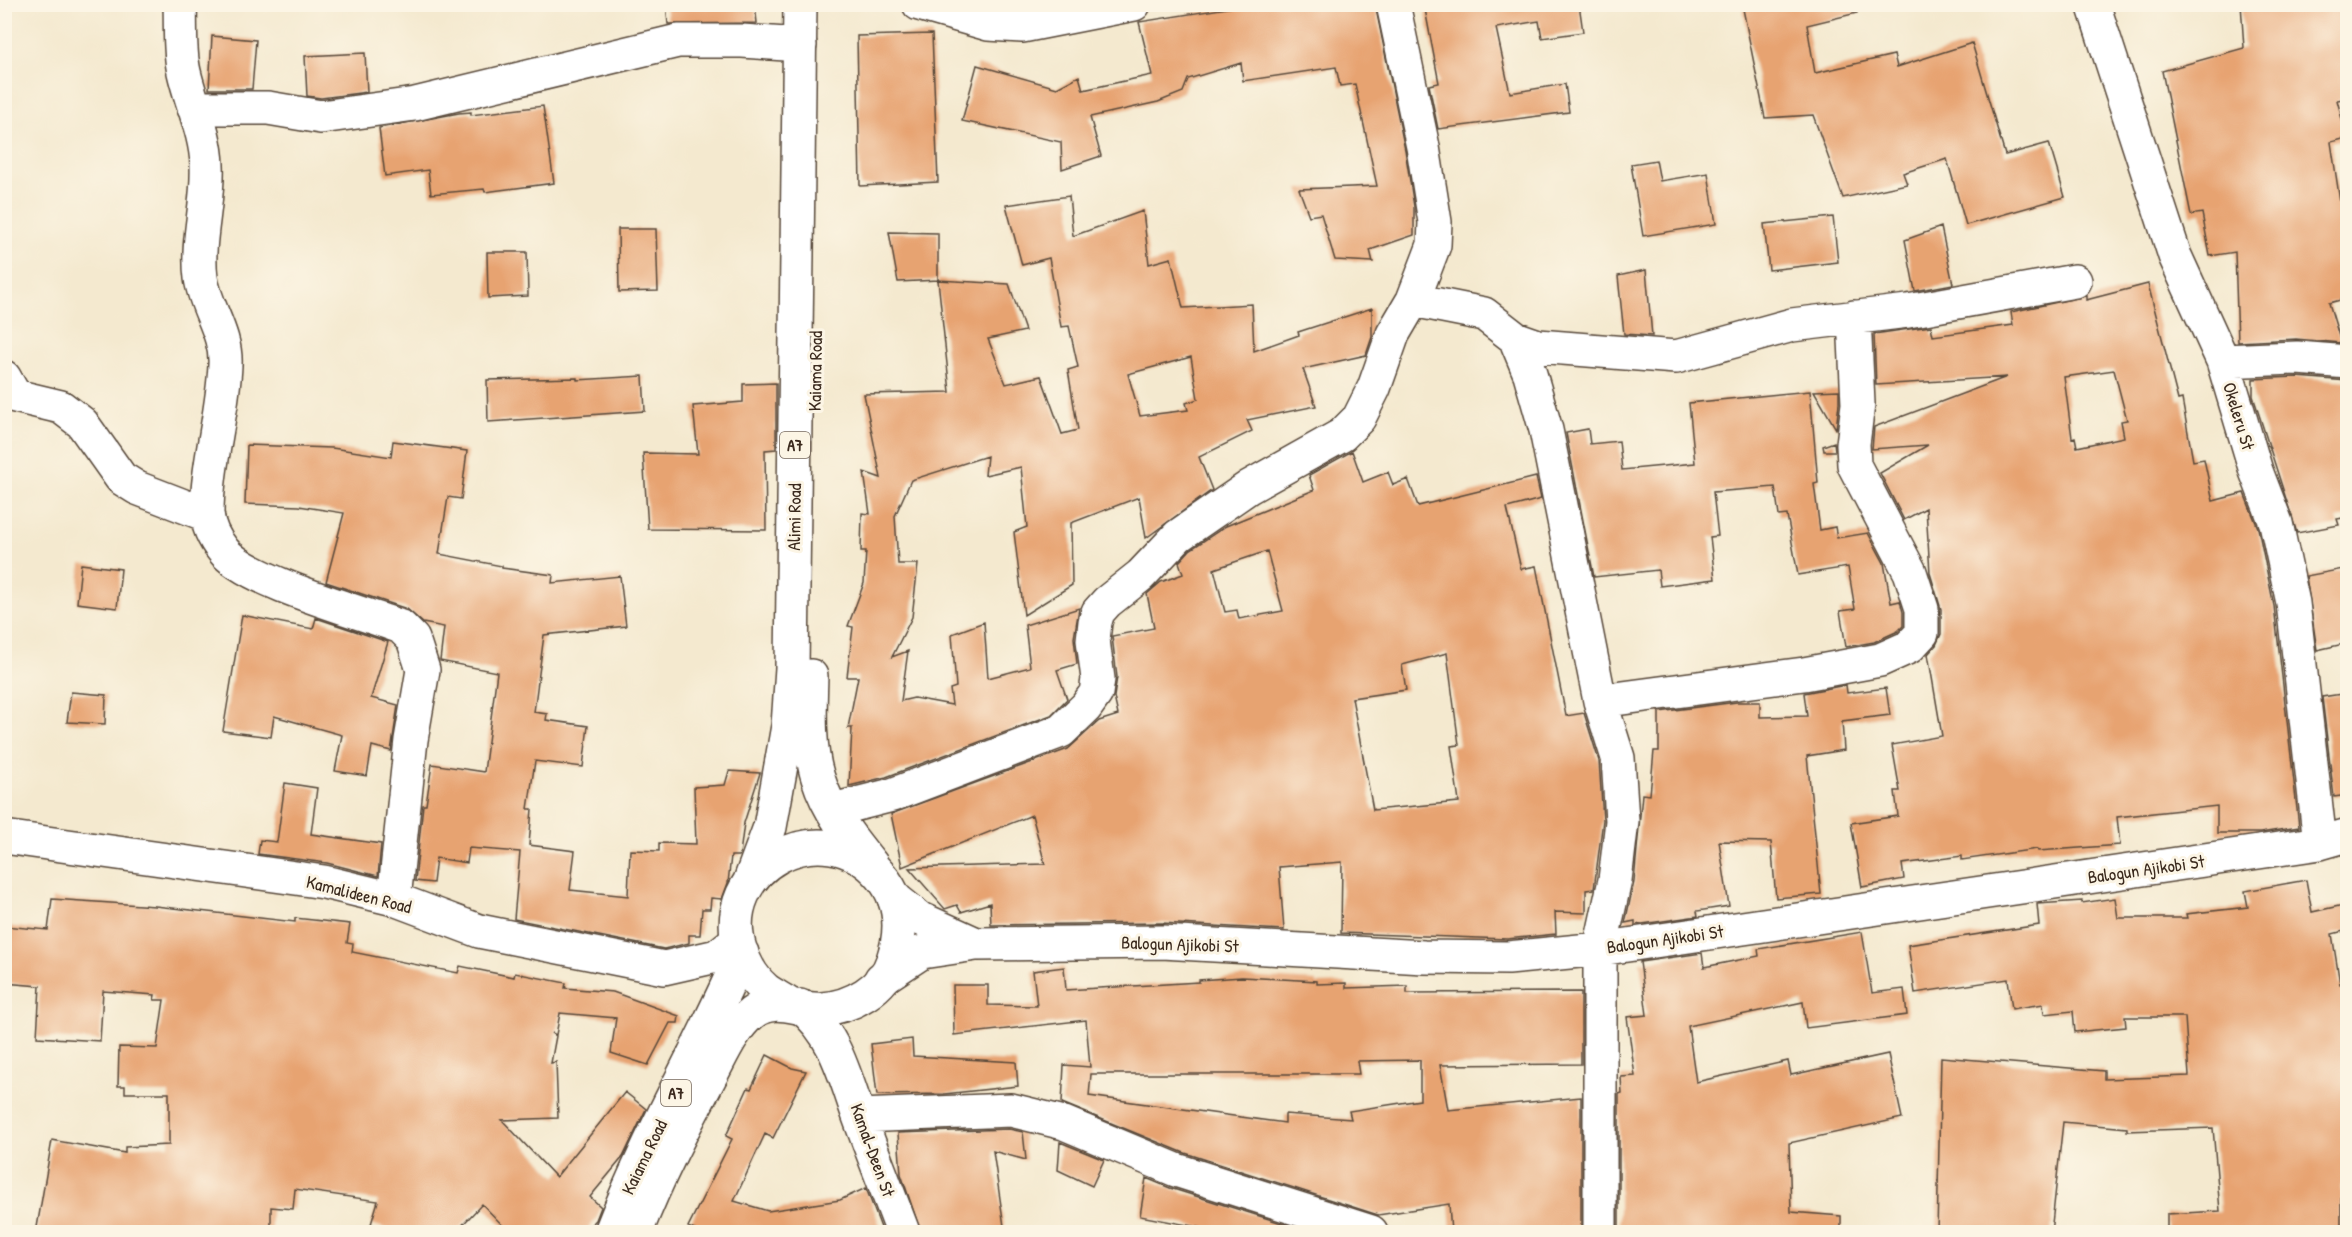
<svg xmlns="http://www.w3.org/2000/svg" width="2352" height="1237" font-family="'Patrick Hand',sans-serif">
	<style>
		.building { fill: #e7a371; fill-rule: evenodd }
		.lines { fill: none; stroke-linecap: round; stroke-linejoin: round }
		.minor-casing { stroke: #574739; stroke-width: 36 }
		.highway-casing { stroke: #574739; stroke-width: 36 }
		.minor { stroke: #fff; stroke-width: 33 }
		.highway { stroke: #fff; stroke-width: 33 }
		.labels { text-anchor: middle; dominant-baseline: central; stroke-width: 6; stroke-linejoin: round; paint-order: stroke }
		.shield { fill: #fcf5e5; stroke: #75675a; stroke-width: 1.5 }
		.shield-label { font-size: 16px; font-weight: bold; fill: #3b2a1e }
		.street-label { font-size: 18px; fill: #3b2a1e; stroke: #fcf5e5 }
	</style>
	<rect width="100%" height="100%" fill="#fcf5e5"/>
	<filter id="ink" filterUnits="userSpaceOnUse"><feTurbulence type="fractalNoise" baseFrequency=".0167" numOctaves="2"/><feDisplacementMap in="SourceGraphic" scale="12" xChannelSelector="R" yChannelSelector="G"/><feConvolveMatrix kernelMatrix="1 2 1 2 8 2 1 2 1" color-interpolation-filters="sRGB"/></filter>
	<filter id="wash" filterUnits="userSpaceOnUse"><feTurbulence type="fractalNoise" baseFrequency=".008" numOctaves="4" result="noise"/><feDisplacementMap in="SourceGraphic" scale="24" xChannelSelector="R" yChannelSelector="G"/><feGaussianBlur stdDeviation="1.35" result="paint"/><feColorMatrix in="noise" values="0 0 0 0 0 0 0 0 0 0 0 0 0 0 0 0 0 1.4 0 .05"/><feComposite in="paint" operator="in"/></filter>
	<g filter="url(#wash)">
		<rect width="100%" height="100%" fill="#f4e9cf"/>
		<g id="blocks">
			<path class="building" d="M 666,4 L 755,4 L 757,23 L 668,24 Z
				M 1233,4 L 1375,4 L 1405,150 L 1414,207 L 1414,235 L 1370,250 L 1373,262 L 1335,260 L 1321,214 L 1309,216 L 1299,189 L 1377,186 L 1355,84 L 1340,86 L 1336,67 L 1243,81 L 1241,63 L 1188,79 L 1183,92 L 1158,102 L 1090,117 L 1101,156 L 1062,169 L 1061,142 L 962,121 L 977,65 L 1057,88 L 1079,76 L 1083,90 L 1152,75 L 1139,22 L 1234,7 Z
				M 1449,4 L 1579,4 L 1583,32 L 1542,38 L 1539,21 L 1496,28 L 1510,93 L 1565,84 L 1569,112 L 1438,129 L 1429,85 L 1439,83 L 1425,9 Z
				M 1742,4 L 1856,4 L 1857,13 L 1807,25 L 1815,73 L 1894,55 L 1897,67 L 1972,43 L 2005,155 L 2049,143 L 2065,197 L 1966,225 L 1947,159 L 1903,173 L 1907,184 L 1843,198 L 1813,115 L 1765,118 Z
				M 2241,4 L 2348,4 L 2348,98 L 2337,100 L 2347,138 L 2331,142 L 2340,202 L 2348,201 L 2348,298 L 2329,303 L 2341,343 L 2296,339 L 2238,342 L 2235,252 L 2210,256 L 2202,213 L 2191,215 L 2162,71 L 2244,48 Z
				M 932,34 L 938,182 L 860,186 L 857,36 Z
				M 212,36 L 256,40 L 252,89 L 209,89 Z
				M 365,53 L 367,92 L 321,98 L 307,96 L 305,56 Z
				M 543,106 L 554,183 L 485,192 L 484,189 L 431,194 L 428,170 L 385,176 L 379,128 L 459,113 L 471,112 L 471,115 Z
				M 1656,160 L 1660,181 L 1708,173 L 1716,224 L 1643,236 L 1631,164 Z
				M 1069,196 L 1073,236 L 1143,211 L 1149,264 L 1171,258 L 1183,308 L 1252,304 L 1254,351 L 1299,335 L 1298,332 L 1372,308 L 1372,337 L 1366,355 L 1303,369 L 1316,406 L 1247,420 L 1252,431 L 1199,457 L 1212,490 L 1146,538 L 1139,497 L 1071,523 L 1072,585 L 1024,615 L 1014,532 L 1027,527 L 1021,467 L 985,475 L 987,456 L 911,480 L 895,516 L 898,564 L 918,564 L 912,617 L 892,657 L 908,651 L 901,701 L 914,698 L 952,705 L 950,689 L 956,687 L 952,634 L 984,622 L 988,678 L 1030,667 L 1025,625 L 1079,608 L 1074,638 L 1077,664 L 1057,670 L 1067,699 L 1051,715 L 886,777 L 849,786 L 852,728 L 848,728 L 858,677 L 847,677 L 853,627 L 848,626 L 864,583 L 866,551 L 861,551 L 862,513 L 870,514 L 864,472 L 881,478 L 864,394 L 950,392 L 938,280 L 1009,284 L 1025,331 L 988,339 L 1006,384 L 1041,376 L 1062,434 L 1078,430 L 1068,370 L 1078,367 L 1069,326 L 1061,327 L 1049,258 L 1022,265 L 1006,205 ZM 1191,357 L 1198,399 L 1186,403 L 1188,410 L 1140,416 L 1128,374 Z
				M 1833,217 L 1838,262 L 1769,270 L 1764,224 Z
				M 1941,227 L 1953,284 L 1915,291 L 1905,240 Z
				M 618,229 L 656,229 L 658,291 L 619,292 Z
				M 889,232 L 938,233 L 938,280 L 898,282 Z
				M 487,252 L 527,252 L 528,296 L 488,298 Z
				M 1646,270 L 1652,336 L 1624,334 L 1618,276 Z
				M 2148,284 L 2178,400 L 2182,399 L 2193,461 L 2204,459 L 2213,501 L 2244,493 L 2258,528 L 2274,606 L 2299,827 L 2260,833 L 2217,833 L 2217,806 L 2117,817 L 2120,845 L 2038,851 L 2037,849 L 1962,860 L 1962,856 L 1902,864 L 1904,879 L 1862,887 L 1851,823 L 1898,816 L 1895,791 L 1900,791 L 1892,745 L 1942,736 L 1928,654 L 1936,645 L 1941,634 L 1941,609 L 1930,573 L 1926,508 L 1904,520 L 1880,473 L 1928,445 L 1872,449 L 1874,427 L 2007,377 L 1876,385 L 1874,334 L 1931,326 L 1933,336 L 2013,325 L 2011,312 L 2086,296 L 2086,300 ZM 2114,370 L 2127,420 L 2121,421 L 2124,437 L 2077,447 L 2075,437 L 2072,438 L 2064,377 Z
				M 643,376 L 645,411 L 488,422 L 487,380 L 577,378 L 577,380 Z
				M 2297,377 L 2348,381 L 2348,517 L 2337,519 L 2339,525 L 2297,533 L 2253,396 L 2253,379 Z
				M 776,383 L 776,449 L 765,450 L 766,530 L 648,529 L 643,453 L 698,454 L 693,406 L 743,402 L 743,384 Z
				M 1839,390 L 1839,403 L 1836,429 L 1814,391 Z
				M 1810,391 L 1818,483 L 1814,484 L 1820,530 L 1835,527 L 1837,538 L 1868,533 L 1884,563 L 1891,603 L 1900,601 L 1903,612 L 1903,626 L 1898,631 L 1874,642 L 1846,647 L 1840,611 L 1855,609 L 1848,567 L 1798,575 L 1787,515 L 1779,516 L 1775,487 L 1713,492 L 1718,536 L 1710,537 L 1715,579 L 1660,586 L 1658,570 L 1594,577 L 1566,433 L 1588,429 L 1590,444 L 1619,441 L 1622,470 L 1695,463 L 1689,403 Z
				M 393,441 L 467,451 L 461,499 L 448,497 L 439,554 L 502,566 L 502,568 L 553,575 L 552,583 L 620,576 L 626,626 L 544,635 L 534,712 L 547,714 L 546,720 L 588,726 L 583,767 L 535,761 L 528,809 L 532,809 L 529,845 L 575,851 L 570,890 L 628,896 L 630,850 L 659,851 L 659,843 L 696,844 L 694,787 L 725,785 L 729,771 L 760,773 L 744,823 L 740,854 L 739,856 L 731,856 L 728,883 L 722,899 L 711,898 L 710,909 L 702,909 L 700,935 L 689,935 L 689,943 L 664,949 L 514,919 L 520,852 L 469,848 L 467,863 L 436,858 L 433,883 L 415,881 L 423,805 L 426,805 L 432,764 L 484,772 L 497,672 L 440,661 L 444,627 L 423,623 L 407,609 L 326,582 L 344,513 L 299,506 L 245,504 L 247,445 L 332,448 L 391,457 Z
				M 1834,442 L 1835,451 L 1824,451 L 1823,446 Z
				M 1352,451 L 1363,482 L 1388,472 L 1393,485 L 1408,479 L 1418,506 L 1536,477 L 1541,499 L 1507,508 L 1521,569 L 1536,566 L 1566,716 L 1584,713 L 1599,761 L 1603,820 L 1594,889 L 1586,890 L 1586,913 L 1555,912 L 1556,934 L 1507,939 L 1341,933 L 1342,862 L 1279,867 L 1284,930 L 1162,923 L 991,925 L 990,903 L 961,912 L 957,905 L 945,909 L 909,868 L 1045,864 L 1032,815 L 902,867 L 891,814 L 1068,749 L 1099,721 L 1118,715 L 1114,697 L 1117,677 L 1112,636 L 1154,628 L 1147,594 L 1161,582 L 1183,574 L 1179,562 L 1190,550 L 1226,526 L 1314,490 L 1309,475 ZM 1267,551 L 1283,611 L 1239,619 L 1237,610 L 1225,612 L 1214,569 ZM 1447,653 L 1459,745 L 1451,746 L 1459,802 L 1373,810 L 1352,698 L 1406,690 L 1402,665 Z
				M 81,564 L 121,569 L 117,608 L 77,603 Z
				M 2343,569 L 2348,591 L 2348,643 L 2317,650 L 2306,576 Z
				M 242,615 L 313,629 L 316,618 L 388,642 L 371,698 L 398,705 L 391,751 L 372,746 L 367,776 L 335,771 L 342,735 L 274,716 L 271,737 L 223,731 Z
				M 1846,685 L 1847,693 L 1886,688 L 1890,715 L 1842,721 L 1844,750 L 1807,756 L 1821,894 L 1776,898 L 1771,842 L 1719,841 L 1729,906 L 1697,911 L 1698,916 L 1635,925 L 1635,921 L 1625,923 L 1634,882 L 1642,794 L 1650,795 L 1654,751 L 1659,751 L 1659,712 L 1737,702 L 1760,702 L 1760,717 L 1807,716 L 1804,693 Z
				M 71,692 L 106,695 L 105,724 L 67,722 Z
				M 2348,693 L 2348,795 L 2334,797 L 2322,697 Z
				M 285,783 L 317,788 L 311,834 L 381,844 L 378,876 L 327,863 L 258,854 L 260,840 L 277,842 Z
				M 2306,880 L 2312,912 L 2348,904 L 2348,930 L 2332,934 L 2340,984 L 2348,983 L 2348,1067 L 2344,1068 L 2348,1185 L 2341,1186 L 2341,1233 L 2167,1233 L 2167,1214 L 2220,1211 L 2213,1128 L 2127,1131 L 2127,1128 L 2063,1122 L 2051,1233 L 1937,1233 L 1941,1057 L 2104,1071 L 2104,1079 L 2189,1076 L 2185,1017 L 2125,1017 L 2126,1027 L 2075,1032 L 2073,1011 L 2044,1014 L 2043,1004 L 2012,1009 L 2008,979 L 1915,993 L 1908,945 L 2039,925 L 2037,904 L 2082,901 L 2082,903 L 2115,898 L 2118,918 L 2187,918 L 2186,914 L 2248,907 L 2245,891 Z
				M 52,899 L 155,906 L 295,922 L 295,918 L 350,924 L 347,943 L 353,944 L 352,952 L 458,973 L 460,966 L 514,977 L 515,973 L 566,983 L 565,988 L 613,992 L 679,1016 L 678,1023 L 670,1023 L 648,1065 L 611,1053 L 616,1018 L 560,1013 L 556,1035 L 552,1033 L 556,1036 L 551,1063 L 556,1062 L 558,1118 L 502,1120 L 556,1177 L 625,1092 L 646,1109 L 623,1157 L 590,1197 L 601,1207 L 596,1220 L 583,1233 L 510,1233 L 482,1204 L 455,1233 L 399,1233 L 371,1224 L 378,1201 L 295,1189 L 293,1209 L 271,1207 L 271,1233 L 36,1233 L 52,1140 L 125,1153 L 125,1147 L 169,1145 L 169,1093 L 125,1093 L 125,1086 L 118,1086 L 119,1047 L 157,1048 L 164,1000 L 154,1000 L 155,995 L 103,991 L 100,1041 L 37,1037 L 40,986 L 4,983 L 4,926 L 48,930 Z
				M 1862,932 L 1872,993 L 1904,989 L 1907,1015 L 1806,1028 L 1803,1002 L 1688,1026 L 1696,1082 L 1788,1061 L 1791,1075 L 1888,1054 L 1902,1118 L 1789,1143 L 1791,1212 L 1841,1216 L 1841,1233 L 1619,1233 L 1619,1094 L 1622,1093 L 1621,1077 L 1635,1076 L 1627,1017 L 1647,1015 L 1640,962 L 1702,953 L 1704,967 L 1759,956 L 1758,949 Z
				M 1064,967 L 1066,990 L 1199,982 L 1199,980 L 1242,977 L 1317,981 L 1317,984 L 1346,983 L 1346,988 L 1407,986 L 1407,993 L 1581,992 L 1581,1064 L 1440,1065 L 1448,1110 L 1581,1097 L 1581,1233 L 1451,1233 L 1449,1204 L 1378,1215 L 1182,1152 L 1062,1103 L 1064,1065 L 1090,1067 L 1086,1020 L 954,1035 L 953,985 L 988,985 L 988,1005 L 1037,1006 L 1033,971 ZM 1420,1060 L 1420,1100 L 1349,1111 L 1351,1119 L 1285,1114 L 1285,1123 L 1089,1096 L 1091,1074 L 1359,1074 L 1357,1061 Z
				M 912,1039 L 913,1056 L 1016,1062 L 1018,1086 L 944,1094 L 877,1095 L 871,1044 Z
				M 767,1055 L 792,1068 L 806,1071 L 773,1138 L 765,1134 L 734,1201 L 768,1211 L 840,1200 L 866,1188 L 883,1233 L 701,1233 L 688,1227 L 732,1139 L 726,1136 L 748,1088 L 751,1089 Z
				M 1009,1129 L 1023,1132 L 1026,1160 L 993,1151 L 1005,1233 L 921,1233 L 901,1174 L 898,1133 Z
				M 1060,1142 L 1104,1160 L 1092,1186 L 1058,1170 Z
				M 1146,1178 L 1170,1188 L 1297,1228 L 1271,1233 L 1229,1233 L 1140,1216 Z"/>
		</g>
	</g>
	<g filter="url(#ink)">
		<use href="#blocks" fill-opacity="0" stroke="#574739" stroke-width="1.5"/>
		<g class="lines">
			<defs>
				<path id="minor" d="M 180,4 C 181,26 179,51 184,72 C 191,103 206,133 207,165 C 209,203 196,240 201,278 C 205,307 227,334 225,365 C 223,414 207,464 207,513 C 208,526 215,540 223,550 C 246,581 361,612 401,627 L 413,639 L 423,670 L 411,740 L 394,899
					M 919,4 L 988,24 L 1022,26 L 1134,4
					M 2093,4 L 2175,256 L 2223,361 L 2256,471 L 2276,523 L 2293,603 L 2320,843
					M 194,108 L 268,108 L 321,117 L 415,104 L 678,41 L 742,41 L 800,45
					M 1413,300 L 1484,314 L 1515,338 L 1538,346 L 1676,357 L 1792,325 L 1908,311 L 2075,281
					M 1515,338 L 1530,374 L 1546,430 L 1600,701 L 1618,758 L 1622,821 L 1615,880 L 1600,949 L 1600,1232
					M 2223,361 L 2297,358 L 2348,362
					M 4,377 L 15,396 L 61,407 L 82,423 L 121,478 L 137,488 L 207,515
					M 1600,701 L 1804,674 L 1880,660 L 1909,647 L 1922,633 L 1922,609 L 1910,572 L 1854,465 L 1853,444 L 1858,404 L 1854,317
					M 833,810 L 892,795 L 1061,731 L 1086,707 L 1096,693 L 1098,679 L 1093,640 L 1095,622 L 1098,612 L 1107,602 L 1141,575 L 1178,536 L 1249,487 L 1342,435 L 1359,418 L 1374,388 L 1393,334 L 1413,300 L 1434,245 L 1435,222 L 1423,147 L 1393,4
					M 4,837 L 324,882 L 394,899 L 479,931 L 664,968 L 717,956 L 737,940
					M 894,898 L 919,918 L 976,944
					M 881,979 L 922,952 L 976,944 L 1162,942 L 1424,957 L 1508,958 L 1600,949 L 2320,843 L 2348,835
					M 800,1006 C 836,1034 845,1078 860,1119 C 874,1157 889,1195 903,1232
					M 859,1116 L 1011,1110 L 1064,1123 L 1176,1170 L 1371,1232"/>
				<path id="highway" d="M 811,676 C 810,708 808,747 818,778 C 828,811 851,839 872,865
					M 750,881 L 770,827 L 788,726 L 792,668 L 800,4
					M 611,1232 C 648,1136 701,1048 742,953
					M 636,1232 C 657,1178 683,1128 710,1077 C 722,1055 733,1028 752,1013 C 775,995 797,1011 822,1009 C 851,1007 884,989 893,960 C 903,930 902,901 881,876 C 823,807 712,868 741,952 C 746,966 754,980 766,990 C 773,995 781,999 789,1004"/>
			</defs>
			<use href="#minor" class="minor-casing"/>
			<use href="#highway" class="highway-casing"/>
			<use href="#minor" class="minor"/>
			<use href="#highway" class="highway"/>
		</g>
	</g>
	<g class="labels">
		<g class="shield">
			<rect x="780" y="432" width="30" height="26" rx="4.5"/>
			<rect x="661" y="1080" width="30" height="26" rx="4.5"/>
		</g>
		<g class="shield-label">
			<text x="795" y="445">A7</text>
			<text x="676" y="1093">A7</text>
		</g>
		<g class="street-label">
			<text transform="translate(815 371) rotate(-89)">Kaiama Road</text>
			<text transform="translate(2239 416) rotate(73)">Okeleru St</text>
			<text transform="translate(794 517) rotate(-89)">Alimi Road</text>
			<text transform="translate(2146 869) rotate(-8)">Balogun Ajikobi St</text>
			<text transform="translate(359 894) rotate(14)">Kamalideen Road</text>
			<text transform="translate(1665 939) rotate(-8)">Balogun Ajikobi St</text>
			<text transform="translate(1180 944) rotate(2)">Balogun Ajikobi St</text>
			<text transform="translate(873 1150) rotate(70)">Kamal-Deen St</text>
			<text transform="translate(644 1157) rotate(-64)">Kaiama Road</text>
		</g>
	</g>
	<rect width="2352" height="1237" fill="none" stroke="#fcf5e5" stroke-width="24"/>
</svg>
